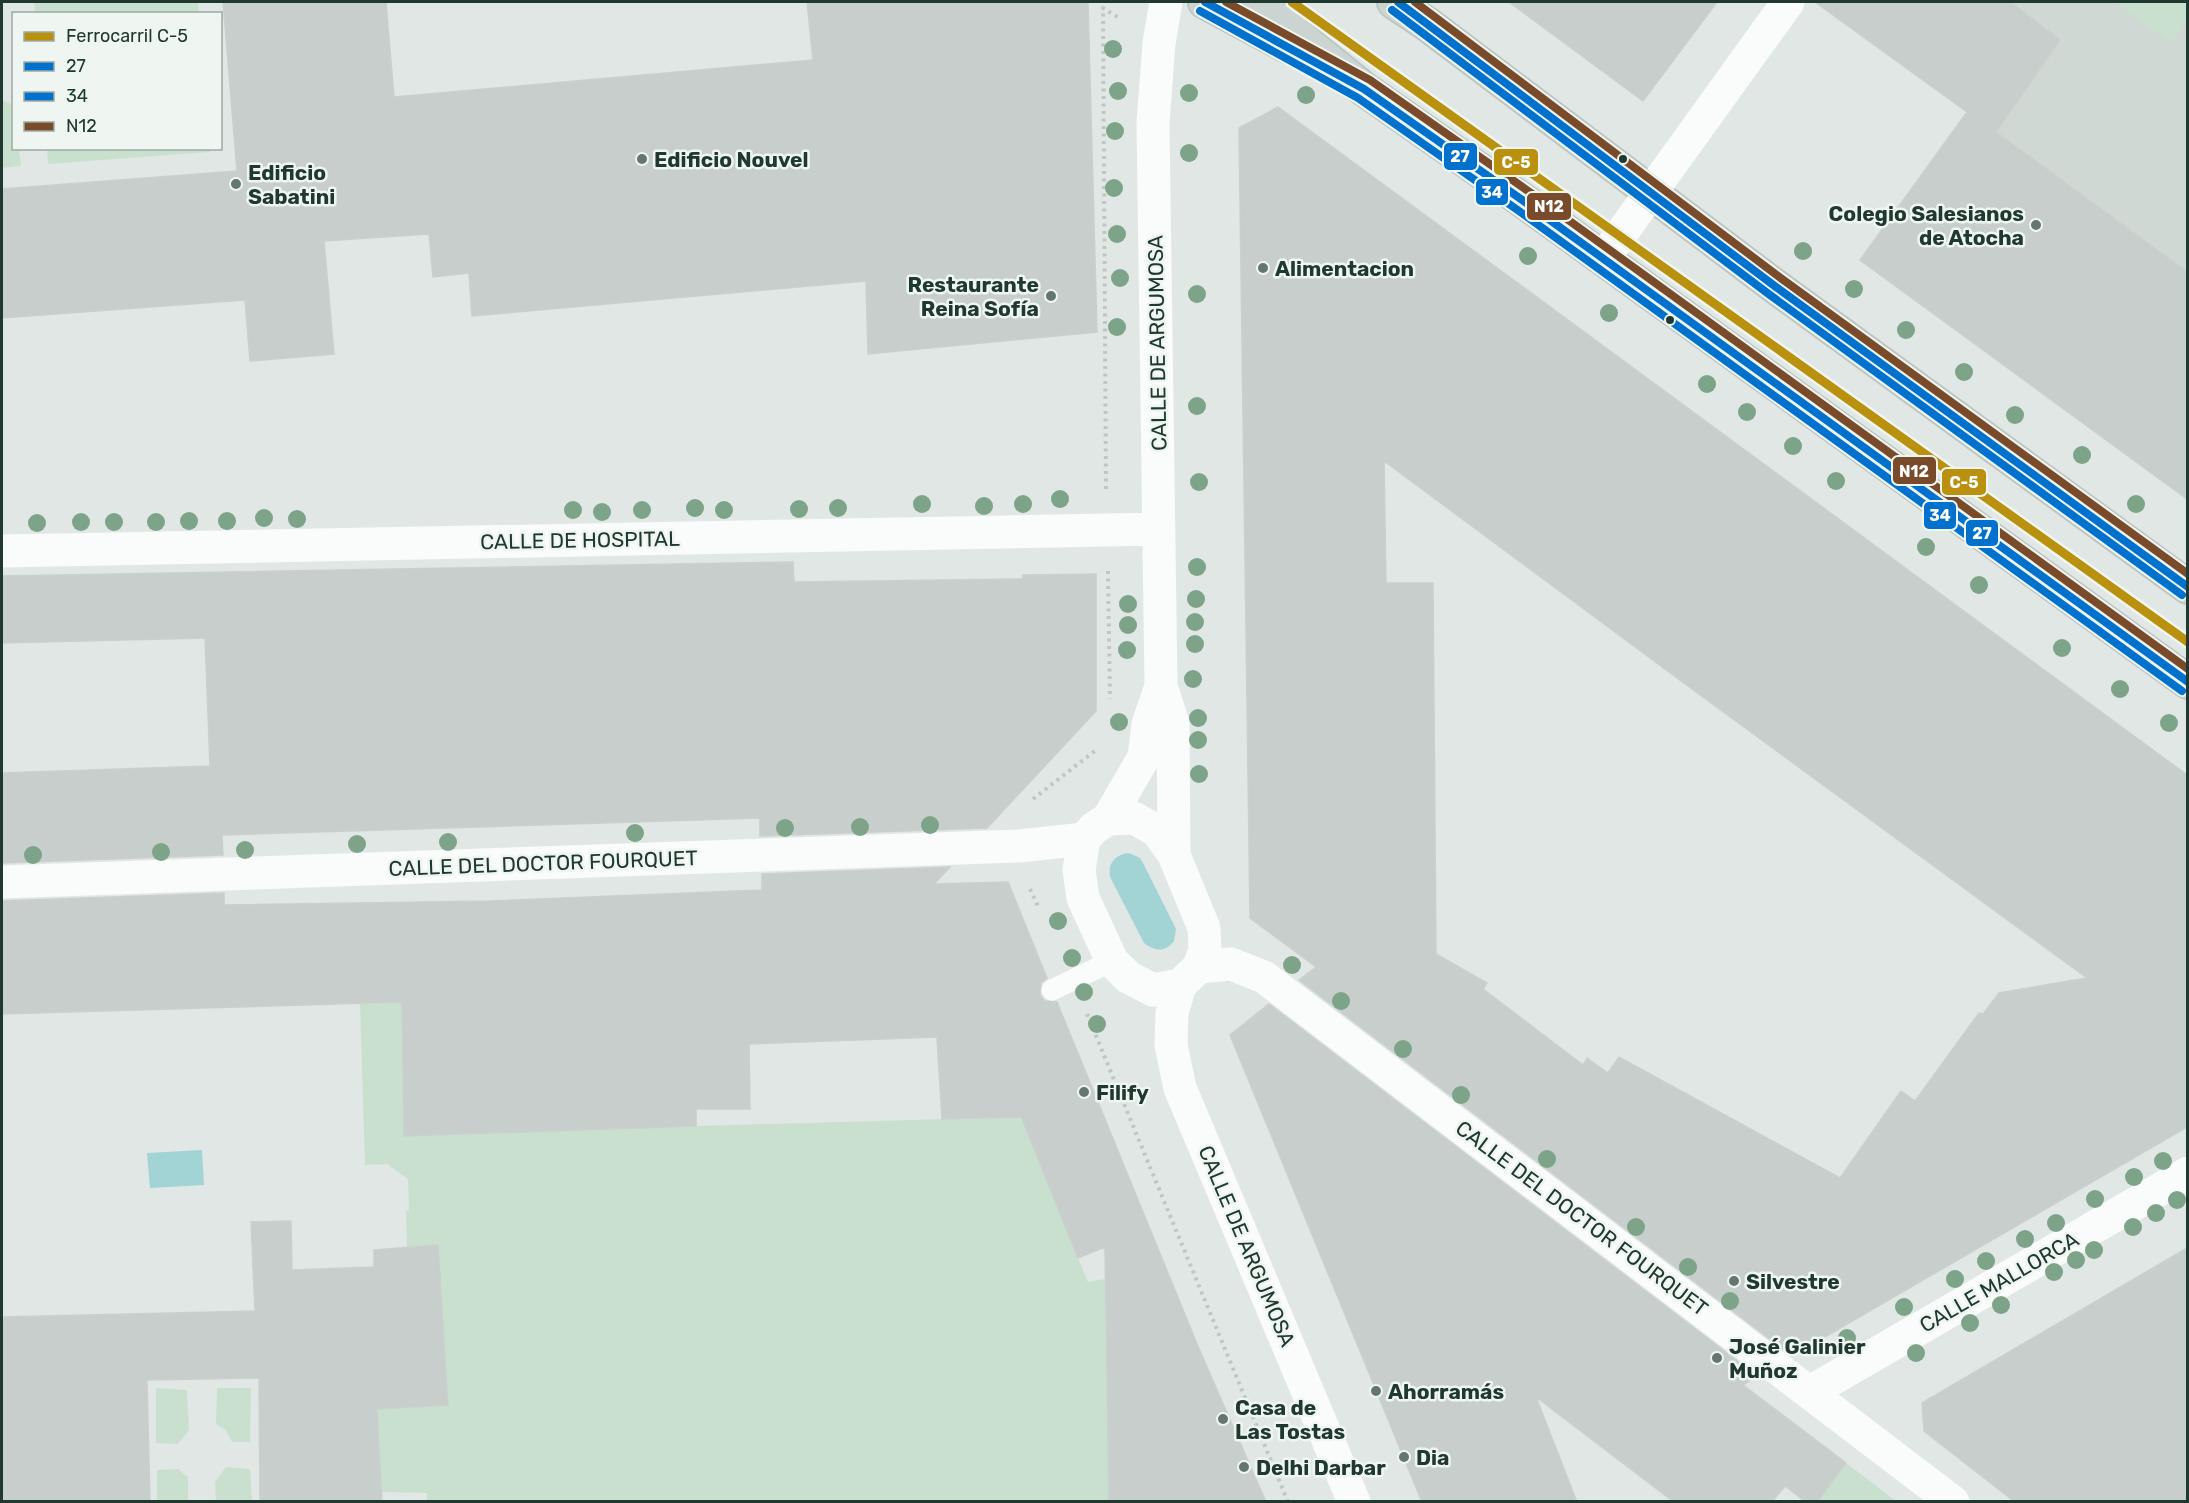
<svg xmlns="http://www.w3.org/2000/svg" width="2189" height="1503" font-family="Rubik,sans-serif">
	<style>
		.built { fill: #cfd8d3 }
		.green { fill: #cae0cf }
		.water { fill: #a2d3d5 }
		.building { fill: #c8cecb; stroke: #cad0cd; stroke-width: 1.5; fill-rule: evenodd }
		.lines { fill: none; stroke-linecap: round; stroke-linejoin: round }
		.primary-casing { stroke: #bbc3c0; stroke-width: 36 }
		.path { stroke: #bfc7c5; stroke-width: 4; stroke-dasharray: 3 4.5; stroke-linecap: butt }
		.service { stroke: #fafbfb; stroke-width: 21 }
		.minor { stroke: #fafbfb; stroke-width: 33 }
		.primary { stroke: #ccd4d1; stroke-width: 33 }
		.bus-1-casing { stroke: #eff6f2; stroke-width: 12 }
		.bus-2-casing { stroke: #eff6f2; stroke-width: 12 }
		.bus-3-casing { stroke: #eff6f2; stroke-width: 12 }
		.bus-1 { stroke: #0072ce; stroke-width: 8 }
		.bus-2 { stroke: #0072ce; stroke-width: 8 }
		.bus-3 { stroke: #7a4b2a; stroke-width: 8 }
		.rail-1-casing { stroke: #eff6f2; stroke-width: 14 }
		.rail-1 { stroke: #b9910e; stroke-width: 9 }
		.tree { fill: #7da489 }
		.poi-dot { fill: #64766f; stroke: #eff6f2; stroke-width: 2 }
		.bus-dot { fill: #203930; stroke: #eff6f2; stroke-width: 2 }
		.labels { text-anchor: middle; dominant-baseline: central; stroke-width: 5; stroke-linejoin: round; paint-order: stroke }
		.poi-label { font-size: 21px; font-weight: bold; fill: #203930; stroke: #eff6f2; text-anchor: start }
		.street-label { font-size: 21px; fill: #203930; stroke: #eff6f2 }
		.line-badge { stroke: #eff6f2; stroke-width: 2 }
		.badge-label { font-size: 16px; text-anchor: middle; font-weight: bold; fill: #fff }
	</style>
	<rect width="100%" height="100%" fill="#e1e7e4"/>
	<path class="built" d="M 1861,2 L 2187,2 L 2187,499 L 1860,260 L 1967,112 L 1845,23 Z"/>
	<path class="green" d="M 34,2 L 198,2 L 199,13 L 35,13 Z
		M 2115,2 L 2187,2 L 2187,22 L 2171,43 Z
		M 2,100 L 13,105 L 14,148 L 19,149 L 21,166 L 2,168 Z
		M 210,149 L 210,152 L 48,164 L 47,149 Z
		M 402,1002 L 696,1126 L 1020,1117 L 1088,1282 L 1105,1279 L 1109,1501 L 427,1502 L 427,1493 L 382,1492 L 377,1409 L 447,1405 L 438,1245 L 407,1247 L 406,1211 L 409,1211 L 408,1179 L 387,1164 L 365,1165 L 360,1004 Z
		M 156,1388 L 187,1390 L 189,1430 L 178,1444 L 156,1443 Z
		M 217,1388 L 251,1388 L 250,1442 L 232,1442 L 226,1430 L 216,1424 Z
		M 1846,1463 L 1896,1501 L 1817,1502 Z
		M 226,1467 L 250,1469 L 252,1501 L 216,1501 L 215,1482 Z
		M 179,1469 L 183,1474 L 188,1476 L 188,1501 L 157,1501 L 157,1470 Z"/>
	<path class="water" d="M 1129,853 L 1140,858 L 1143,863 L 1176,929 L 1174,941 C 1166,952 1155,952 1144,943 L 1110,877 C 1108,862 1115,855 1129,853 Z
		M 202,1150 L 204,1185 L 150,1188 L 147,1153 Z"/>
	<path class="building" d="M 223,2 L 386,2 L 394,97 L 813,60 L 807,2 L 1088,2 L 1097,332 L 868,354 L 866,281 L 472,316 L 469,273 L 433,277 L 429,234 L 324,241 L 334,354 L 250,361 L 245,300 L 2,318 L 2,189 L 237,171 Z
		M 1509,2 L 1717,2 L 1643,101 Z
		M 1815,2 L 2010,2 L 2060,40 L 1996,132 L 2187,272 L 2187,499 L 1860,260 L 1967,112 Z
		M 1278,107 L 2187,775 L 2187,1127 L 1792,1356 L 1299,980 L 1316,967 L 1250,918 L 1239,128 ZM 1384,461 L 1677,678 L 2087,978 L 1999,993 L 1983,1014 L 1979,1013 L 1915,1101 L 1901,1091 L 1840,1178 L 1619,1057 L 1608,1073 L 1587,1058 L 1583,1065 L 1483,989 L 1487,983 L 1436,954 L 1433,583 L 1386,583 Z
		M 793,562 L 794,582 L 1023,579 L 1023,575 L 1096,574 L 1096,711 L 987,828 L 760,836 L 760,818 L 222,835 L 223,855 L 2,863 L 2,773 L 210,766 L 205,638 L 2,643 L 2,576 Z
		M 950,867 L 934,884 L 1008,882 L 1047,978 L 1041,983 L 1040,995 L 1045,1001 L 1057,1002 L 1197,1344 L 1266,1502 L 1109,1502 L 1105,1247 L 1078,1258 L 1021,1117 L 942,1119 L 937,1037 L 749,1044 L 750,1109 L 696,1109 L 696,1126 L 404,1136 L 402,1002 L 2,1014 L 2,901 L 224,893 L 224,905 L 490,901 L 762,890 L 762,874 Z
		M 1269,1004 L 1757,1376 L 1743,1385 L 1846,1463 L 1817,1502 L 1806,1502 L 1785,1486 L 1772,1502 L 1674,1502 L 1536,1397 L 1577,1502 L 1422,1502 L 1230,1035 Z
		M 291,1221 L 292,1270 L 374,1267 L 374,1250 L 438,1245 L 448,1405 L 377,1409 L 382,1502 L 260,1502 L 259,1378 L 147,1380 L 150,1502 L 2,1502 L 2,1317 L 255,1311 L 251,1222 Z
		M 2187,1248 L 2187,1502 L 2015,1502 L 1924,1431 L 1922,1403 Z"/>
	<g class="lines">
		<defs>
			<path id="primary" d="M 1205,2 L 1289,47
				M 1256,2 L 1364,89 L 1525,202 L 2188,682
				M 1394,2 L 1427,24 L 1776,287 L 2188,587"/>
		</defs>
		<use href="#primary" class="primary-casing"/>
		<path class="path" d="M 1106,489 L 1103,8 L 1119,18
			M 1108,571 L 1110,699
			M 1033,799 L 1096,750
			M 1030,889 L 1038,906
			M 1087,1014 L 1288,1502"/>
		<path class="service" d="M 1052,990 L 1112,961"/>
		<path class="minor" d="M 1166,2 L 1159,43 L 1153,123 L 1161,686 L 1173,723 L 1174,855
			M 1603,259 L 1788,2
			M 2,551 L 1159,529
			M 1134,818 L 1157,831 L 1174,855 L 1204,928 L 1205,949 L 1199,967 L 1180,985 L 1153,990 L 1128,977 L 1112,961 L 1083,898 L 1079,870 L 1084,839 L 1094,828 L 1108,819 Z
			M 1108,819 L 1144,757 L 1148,724 L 1161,686
			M 2,882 L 1019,846 L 1084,839
			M 1199,967 L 1231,964 L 1264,977 L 1953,1502
			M 1180,985 L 1172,1013 L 1171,1045 L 1180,1088 L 1354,1502
			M 1810,1392 L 2188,1173"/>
		<use href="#primary" class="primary"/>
		<defs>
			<path id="bus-1" d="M 1205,2 L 1364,89 L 1525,202 L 2188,682
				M 1398,2 L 1776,287 L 2188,587"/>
			<path id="bus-2" d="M 1392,10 L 1770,295 L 2182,595
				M 1200,11 L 1358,98 L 1519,211 L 2182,691"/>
			<path id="bus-3" d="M 1226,2 L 1370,80 L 1531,193 L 2188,669
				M 1415,2 L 1782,279 L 2188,574"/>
		</defs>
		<use href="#bus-1" class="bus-1-casing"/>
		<use href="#bus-2" class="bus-2-casing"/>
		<use href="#bus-3" class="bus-3-casing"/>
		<use href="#bus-1" class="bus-1"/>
		<use href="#bus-2" class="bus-2"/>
		<use href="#bus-3" class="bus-3"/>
		<defs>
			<path id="rail-1" d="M 1292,2 L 2188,642"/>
		</defs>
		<use href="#rail-1" class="rail-1-casing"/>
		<use href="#rail-1" class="rail-1"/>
	</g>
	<g class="tree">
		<circle cx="1113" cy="49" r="9"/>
		<circle cx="1118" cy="91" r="9"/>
		<circle cx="1189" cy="93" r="9"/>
		<circle cx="1306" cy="95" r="9"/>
		<circle cx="1115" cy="131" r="9"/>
		<circle cx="1189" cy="153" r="9"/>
		<circle cx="1114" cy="188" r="9"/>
		<circle cx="1117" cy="234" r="9"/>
		<circle cx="1803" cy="251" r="9"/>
		<circle cx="1528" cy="256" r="9"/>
		<circle cx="1120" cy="278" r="9"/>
		<circle cx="1854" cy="289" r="9"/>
		<circle cx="1197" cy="294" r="9"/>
		<circle cx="1609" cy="313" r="9"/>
		<circle cx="1117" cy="327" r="9"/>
		<circle cx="1906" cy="330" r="9"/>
		<circle cx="1964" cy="372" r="9"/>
		<circle cx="1707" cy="384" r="9"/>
		<circle cx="1197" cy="406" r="9"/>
		<circle cx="1747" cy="412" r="9"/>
		<circle cx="2015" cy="415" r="9"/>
		<circle cx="1793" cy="446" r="9"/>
		<circle cx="2082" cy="455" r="9"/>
		<circle cx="1836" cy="481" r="9"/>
		<circle cx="1199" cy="482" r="9"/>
		<circle cx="1060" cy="499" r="9"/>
		<circle cx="922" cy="504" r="9"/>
		<circle cx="1023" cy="504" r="9"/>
		<circle cx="2136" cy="504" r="9"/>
		<circle cx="984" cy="506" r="9"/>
		<circle cx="695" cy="508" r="9"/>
		<circle cx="838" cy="508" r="9"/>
		<circle cx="799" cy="509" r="9"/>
		<circle cx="573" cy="510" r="9"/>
		<circle cx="642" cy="510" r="9"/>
		<circle cx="724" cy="510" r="9"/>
		<circle cx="602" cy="512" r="9"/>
		<circle cx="264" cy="518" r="9"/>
		<circle cx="297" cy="519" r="9"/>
		<circle cx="189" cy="521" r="9"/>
		<circle cx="227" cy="521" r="9"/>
		<circle cx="81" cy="522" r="9"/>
		<circle cx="114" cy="522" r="9"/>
		<circle cx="156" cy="522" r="9"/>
		<circle cx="37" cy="523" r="9"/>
		<circle cx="1926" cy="547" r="9"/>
		<circle cx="1197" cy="567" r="9"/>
		<circle cx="1979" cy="585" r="9"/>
		<circle cx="1196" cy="599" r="9"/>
		<circle cx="1128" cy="604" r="9"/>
		<circle cx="1195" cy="622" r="9"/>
		<circle cx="1128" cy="625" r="9"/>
		<circle cx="1195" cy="644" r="9"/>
		<circle cx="2062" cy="648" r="9"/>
		<circle cx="1127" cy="650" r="9"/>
		<circle cx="1193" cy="679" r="9"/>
		<circle cx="2120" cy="689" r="9"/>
		<circle cx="1198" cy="718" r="9"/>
		<circle cx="1119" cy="722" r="9"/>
		<circle cx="2169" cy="723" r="9"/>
		<circle cx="1198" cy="740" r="9"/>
		<circle cx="1199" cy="774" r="9"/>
		<circle cx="930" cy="825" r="9"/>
		<circle cx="860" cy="827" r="9"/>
		<circle cx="785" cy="828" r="9"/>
		<circle cx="635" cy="833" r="9"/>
		<circle cx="448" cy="842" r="9"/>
		<circle cx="357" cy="844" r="9"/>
		<circle cx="245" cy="850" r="9"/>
		<circle cx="161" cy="852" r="9"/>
		<circle cx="33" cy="855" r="9"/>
		<circle cx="1058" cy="921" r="9"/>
		<circle cx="1072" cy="958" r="9"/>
		<circle cx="1292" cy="965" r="9"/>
		<circle cx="1084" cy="992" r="9"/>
		<circle cx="1341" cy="1001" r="9"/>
		<circle cx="1097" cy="1024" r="9"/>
		<circle cx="1403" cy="1049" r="9"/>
		<circle cx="1461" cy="1095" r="9"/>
		<circle cx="1547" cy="1159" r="9"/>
		<circle cx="2163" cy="1161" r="9"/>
		<circle cx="2134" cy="1177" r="9"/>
		<circle cx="2095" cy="1199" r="9"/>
		<circle cx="2177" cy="1200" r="9"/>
		<circle cx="2156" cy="1213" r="9"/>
		<circle cx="2056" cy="1223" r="9"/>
		<circle cx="1636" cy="1227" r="9"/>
		<circle cx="2133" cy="1227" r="9"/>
		<circle cx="2025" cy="1239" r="9"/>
		<circle cx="2094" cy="1250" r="9"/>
		<circle cx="2076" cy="1260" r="9"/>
		<circle cx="1986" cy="1261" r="9"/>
		<circle cx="1688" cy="1267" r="9"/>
		<circle cx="2054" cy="1272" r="9"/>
		<circle cx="1955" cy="1279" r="9"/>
		<circle cx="1730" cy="1301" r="9"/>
		<circle cx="2001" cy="1305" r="9"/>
		<circle cx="1904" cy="1307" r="9"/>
		<circle cx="1970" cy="1323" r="9"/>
		<circle cx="1847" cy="1338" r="9"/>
		<circle cx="1916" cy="1353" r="9"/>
	</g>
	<g class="poi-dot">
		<circle cx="642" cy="159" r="6"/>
		<circle cx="236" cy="184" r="6"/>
		<circle cx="2036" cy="225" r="6"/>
		<circle cx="1263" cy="268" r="6"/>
		<circle cx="1051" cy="296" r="6"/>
		<circle cx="1084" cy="1092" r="6"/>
		<circle cx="1734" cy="1281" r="6"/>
		<circle cx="1717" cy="1358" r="6"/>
		<circle cx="1376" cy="1391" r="6"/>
		<circle cx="1223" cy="1419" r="6"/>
		<circle cx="1404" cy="1457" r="6"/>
		<circle cx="1244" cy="1467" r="6"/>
	</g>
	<g class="bus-dot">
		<circle cx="1623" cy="159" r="5"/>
		<circle cx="1670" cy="320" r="5"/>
	</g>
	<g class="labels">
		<g class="poi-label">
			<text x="654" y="159">Edificio Nouvel</text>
			<text x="248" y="172">Edificio<tspan x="248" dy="24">Sabatini</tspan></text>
			<text x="2024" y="213" text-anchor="end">Colegio Salesianos<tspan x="2024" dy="24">de Atocha</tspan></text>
			<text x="1275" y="268">Alimentacion</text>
			<text x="1039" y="284" text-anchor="end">Restaurante<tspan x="1039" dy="24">Reina Sofía</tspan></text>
			<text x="1096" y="1092">Filify</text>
			<text x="1746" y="1281">Silvestre</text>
			<text x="1729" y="1346">José Galinier<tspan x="1729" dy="24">Muñoz</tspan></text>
			<text x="1388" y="1391">Ahorramás</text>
			<text x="1235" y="1407">Casa de<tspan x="1235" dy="24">Las Tostas</tspan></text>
			<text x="1416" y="1457">Dia</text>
			<text x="1256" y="1467">Delhi Darbar</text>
		</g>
		<g class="street-label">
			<text transform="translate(1157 343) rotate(-91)">CALLE DE ARGUMOSA</text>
			<text transform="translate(580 540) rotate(-1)">CALLE DE HOSPITAL</text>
			<text transform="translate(543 863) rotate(-2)">CALLE DEL DOCTOR FOURQUET</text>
			<text transform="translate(1582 1218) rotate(37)">CALLE DEL DOCTOR FOURQUET</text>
			<text transform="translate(1247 1246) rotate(67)">CALLE DE ARGUMOSA</text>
			<text transform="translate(1999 1282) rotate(-30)">CALLE MALLORCA</text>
		</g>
	</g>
	<g class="line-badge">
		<rect x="1443" y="142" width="35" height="29" rx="6" fill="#0072ce"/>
		<rect x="1493" y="148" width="46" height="28" rx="6" fill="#b9910e"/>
		<rect x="1475" y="178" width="34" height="28" rx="6" fill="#0072ce"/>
		<rect x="1526" y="192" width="46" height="29" rx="6" fill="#7a4b2a"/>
		<rect x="1892" y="456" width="45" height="29" rx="6" fill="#7a4b2a"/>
		<rect x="1941" y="468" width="46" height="28" rx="6" fill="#b9910e"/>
		<rect x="1923" y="501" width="34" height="29" rx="6" fill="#0072ce"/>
		<rect x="1965" y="519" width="34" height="28" rx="6" fill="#0072ce"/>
	</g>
	<g class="badge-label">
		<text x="1460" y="162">27</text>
		<text x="1516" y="168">C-5</text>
		<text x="1492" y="198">34</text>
		<text x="1549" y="212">N12</text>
		<text x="1914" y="477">N12</text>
		<text x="1964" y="488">C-5</text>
		<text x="1940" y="521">34</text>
		<text x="1982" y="539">27</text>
	</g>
	<rect width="2189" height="1503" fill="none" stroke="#203930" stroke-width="6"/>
	<rect x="12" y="12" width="210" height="138" fill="#eff6f2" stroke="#9caaa4" stroke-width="1.5"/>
	<rect x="24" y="32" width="30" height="9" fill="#b9910e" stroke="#9caaa4" stroke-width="1.5"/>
	<text x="66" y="42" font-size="18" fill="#203930">Ferrocarril C-5</text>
	<rect x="24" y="62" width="30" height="9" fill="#0072ce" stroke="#9caaa4" stroke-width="1.5"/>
	<text x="66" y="72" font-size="18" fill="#203930">27</text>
	<rect x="24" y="92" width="30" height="9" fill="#0072ce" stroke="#9caaa4" stroke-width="1.5"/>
	<text x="66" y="102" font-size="18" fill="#203930">34</text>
	<rect x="24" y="122" width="30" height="9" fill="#7a4b2a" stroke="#9caaa4" stroke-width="1.5"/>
	<text x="66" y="132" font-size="18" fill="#203930">N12</text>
</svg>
